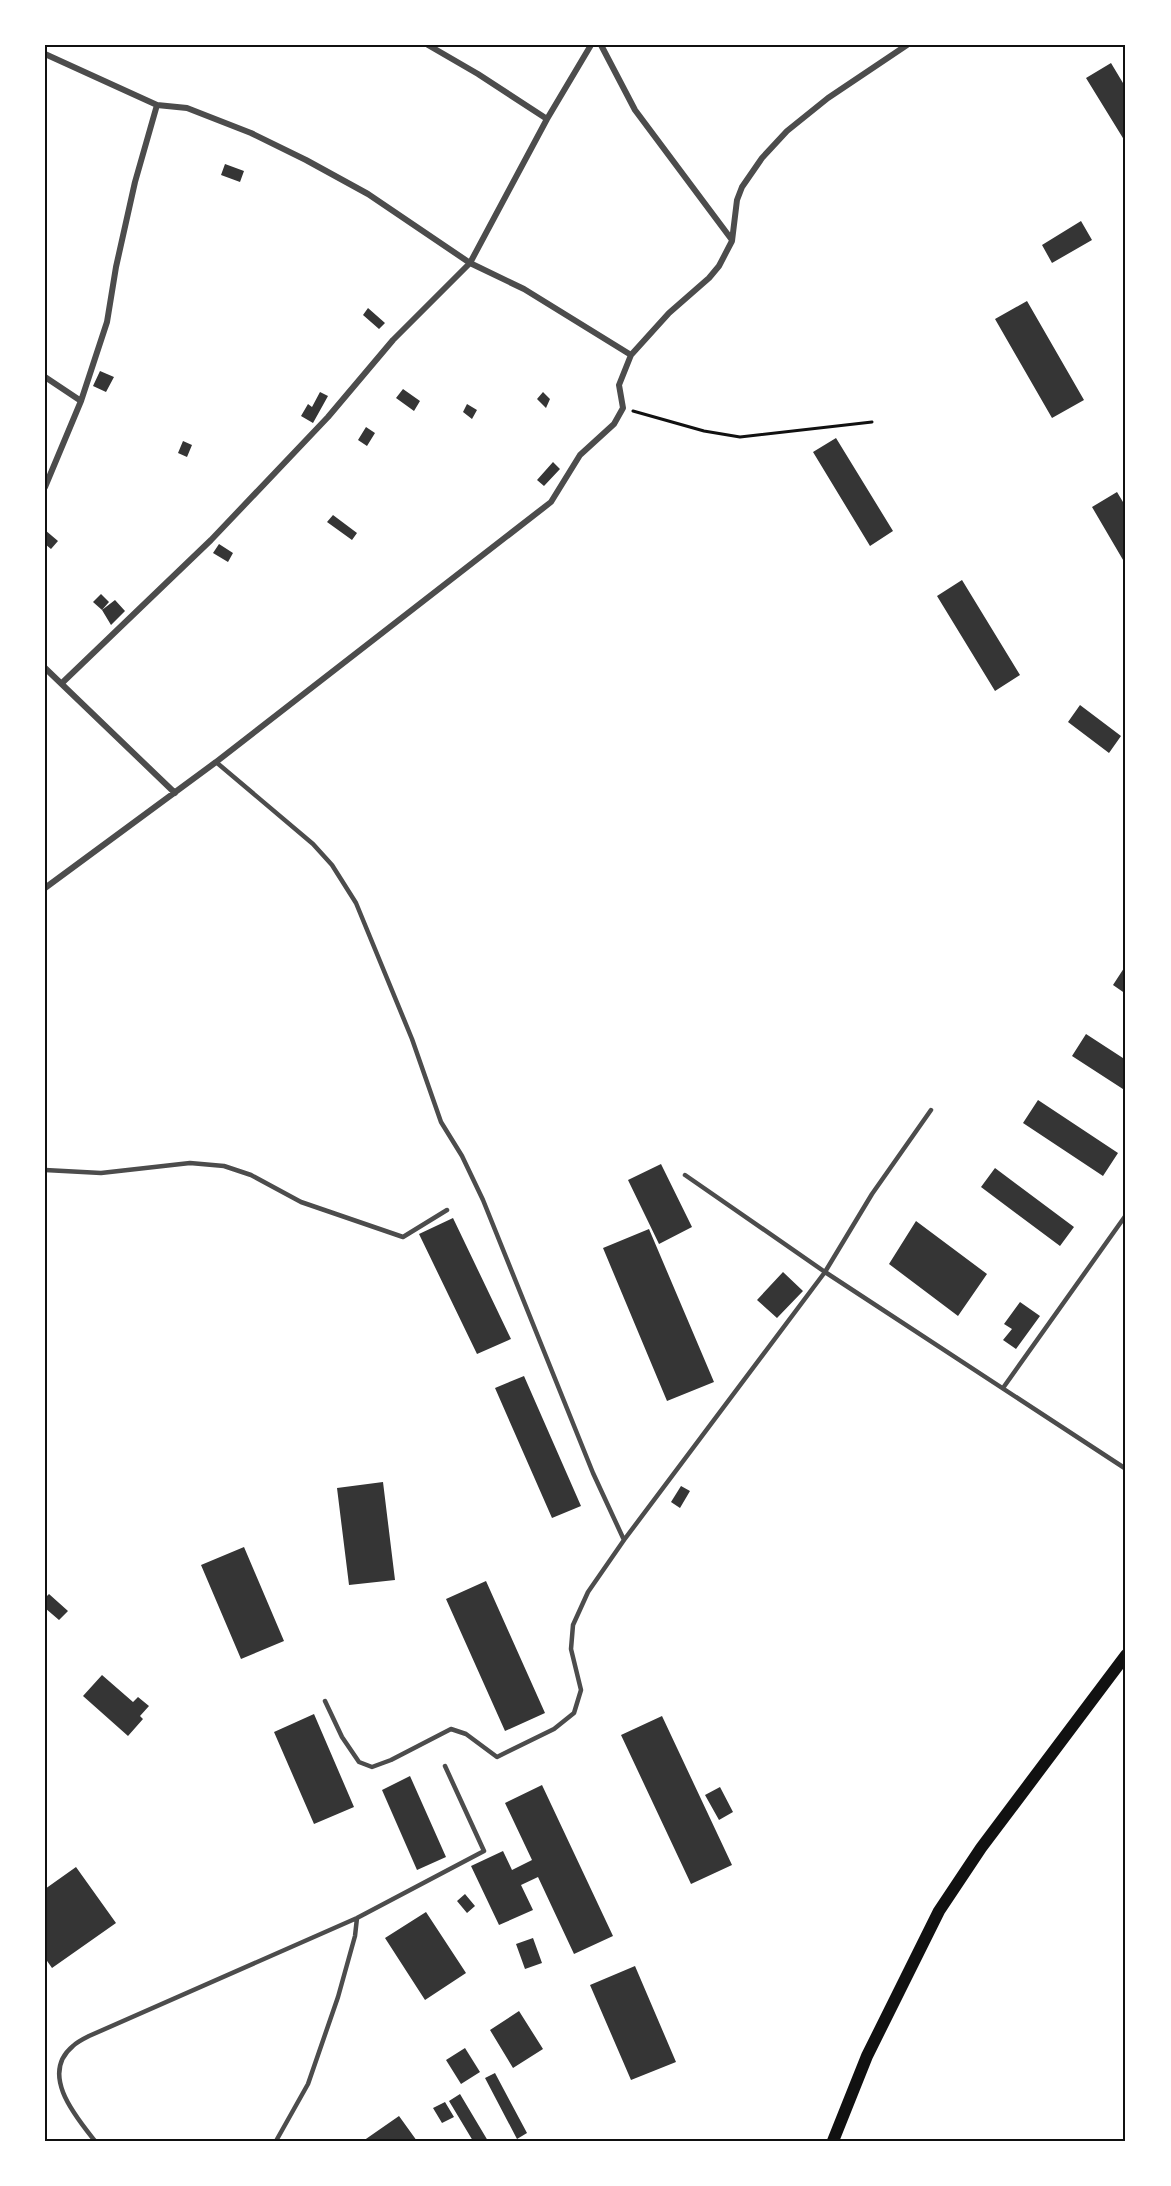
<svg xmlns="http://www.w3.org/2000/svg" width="1171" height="2186" font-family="Lato,sans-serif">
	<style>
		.building { fill: #353535 }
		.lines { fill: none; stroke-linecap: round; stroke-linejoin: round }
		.path { stroke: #111; stroke-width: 3 }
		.service { stroke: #4c4c4c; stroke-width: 4.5 }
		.minor { stroke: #4c4c4c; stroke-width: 6 }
		.secondary { stroke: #111; stroke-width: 12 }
		.neatline { fill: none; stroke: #111; stroke-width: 2 }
	</style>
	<rect width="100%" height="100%" fill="#fff"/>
	<path class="building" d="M 1111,63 L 1126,88 L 1126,143 L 1086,78 Z
		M 225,164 L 244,171 L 240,182 L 221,175 Z
		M 1081,221 L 1092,240 L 1052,263 L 1042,245 Z
		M 1027,301 L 1084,400 L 1052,418 L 995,319 Z
		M 368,308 L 385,323 L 379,329 L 363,315 Z
		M 100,371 L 114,377 L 106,392 L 93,386 Z
		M 403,389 L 420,401 L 414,411 L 396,398 Z
		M 320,392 L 328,396 L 313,423 L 301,416 L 308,404 L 312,407 Z
		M 543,392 L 550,399 L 546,408 L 537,399 Z
		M 467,404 L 477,410 L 472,419 L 463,412 Z
		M 366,427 L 375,433 L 367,446 L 358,440 Z
		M 836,438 L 893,531 L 870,546 L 813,452 Z
		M 183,441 L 192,445 L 187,457 L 178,453 Z
		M 553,462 L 560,469 L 544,486 L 537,480 Z
		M 1117,492 L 1126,507 L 1126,565 L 1092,507 Z
		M 333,515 L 357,533 L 352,540 L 327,522 Z
		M 45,530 L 58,541 L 51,549 L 45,544 Z
		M 219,544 L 233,553 L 228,562 L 213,553 Z
		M 962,580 L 1020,675 L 995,691 L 937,596 Z
		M 101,594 L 109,602 L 102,610 L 93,602 Z
		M 115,600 L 125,611 L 111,625 L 102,610 Z
		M 1080,705 L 1121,736 L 1109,753 L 1068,722 Z
		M 1126,965 L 1126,994 L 1113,985 Z
		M 1086,1034 L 1126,1060 L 1126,1091 L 1072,1056 Z
		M 1038,1100 L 1118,1153 L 1103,1176 L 1023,1123 Z
		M 661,1164 L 692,1227 L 659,1244 L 628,1180 Z
		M 995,1168 L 1074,1227 L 1060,1246 L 981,1187 Z
		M 453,1218 L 511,1339 L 477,1354 L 419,1234 Z
		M 916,1221 L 987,1274 L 958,1316 L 889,1264 Z
		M 649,1229 L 714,1382 L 667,1401 L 603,1248 Z
		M 783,1272 L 803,1291 L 777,1318 L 757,1300 Z
		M 1020,1302 L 1040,1316 L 1016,1349 L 1003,1340 L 1012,1329 L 1004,1324 Z
		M 524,1376 L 581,1506 L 552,1518 L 495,1388 Z
		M 383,1482 L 395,1580 L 349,1585 L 337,1488 Z
		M 681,1486 L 690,1491 L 680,1508 L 671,1502 Z
		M 244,1547 L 284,1641 L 241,1659 L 201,1565 Z
		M 486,1581 L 545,1713 L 505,1731 L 446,1599 Z
		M 49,1594 L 68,1611 L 59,1620 L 45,1608 L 45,1598 Z
		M 102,1675 L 133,1702 L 138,1697 L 149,1706 L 140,1716 L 143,1719 L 128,1736 L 83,1696 Z
		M 314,1714 L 354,1807 L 314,1824 L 274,1732 Z
		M 662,1716 L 732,1865 L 691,1884 L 621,1735 Z
		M 410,1776 L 446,1857 L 417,1870 L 382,1790 Z
		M 542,1785 L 613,1936 L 574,1954 L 538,1877 L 521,1885 L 533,1910 L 499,1925 L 471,1866 L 503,1851 L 512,1870 L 532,1860 L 505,1803 Z
		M 720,1787 L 733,1812 L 719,1820 L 705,1795 Z
		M 76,1867 L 116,1923 L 52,1968 L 45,1958 L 45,1889 Z
		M 465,1894 L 475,1906 L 467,1913 L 457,1901 Z
		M 426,1912 L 466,1973 L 425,2000 L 385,1938 Z
		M 533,1938 L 542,1963 L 525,1969 L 516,1944 Z
		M 635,1966 L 676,2062 L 631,2080 L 590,1985 Z
		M 519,2011 L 543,2049 L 513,2068 L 490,2030 Z
		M 465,2048 L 480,2072 L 461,2084 L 446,2060 Z
		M 495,2073 L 527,2133 L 517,2139 L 485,2078 Z
		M 460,2094 L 488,2141 L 473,2141 L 449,2101 Z
		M 445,2102 L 454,2117 L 442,2123 L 433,2108 Z
		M 399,2116 L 417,2141 L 363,2141 Z"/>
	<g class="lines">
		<path class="path" d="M 633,411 L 704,431 L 740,437 L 872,422"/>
		<path class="service" d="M 216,762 L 313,844 L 332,865 L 356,903 L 412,1039 L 441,1122 L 462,1156 L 483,1200 L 593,1473 L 624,1540
			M 45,1170 L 101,1173 L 190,1163 L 224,1166 L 251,1175 L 301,1202 L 403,1237 L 447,1210
			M 685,1175 L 825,1272 L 872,1194 L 931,1110
			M 1003,1388 L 1126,1215
			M 325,1701 L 342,1737 L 359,1762 L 372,1767 L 391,1760 L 451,1729 L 466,1734 L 497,1757 L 554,1729 L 574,1713 L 581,1690 L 571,1649 L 573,1625 L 588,1592 L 624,1540 L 825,1272 L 1126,1469
			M 95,2141 C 76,2117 39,2074 73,2046 C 77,2042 83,2039 89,2036 L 357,1918 L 484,1851 L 445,1766
			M 276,2141 L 308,2084 L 338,1997 L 355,1936 L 357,1918"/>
		<path class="minor" d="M 428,45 L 478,74 L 547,119
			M 601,45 L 635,110 L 732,240
			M 45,54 L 157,105 L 187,108 L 251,133 L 306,160 L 368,194 L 470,263 L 524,289 L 631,355
			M 45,377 L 81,401
			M 45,487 L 81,401 L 107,322 L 116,267 L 135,182 L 157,105
			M 45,668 L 175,793
			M 62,683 L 211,540 L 328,417 L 393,340 L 470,263 L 547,119 L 591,45
			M 45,888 L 216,762 L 551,502 L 580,455 L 614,424 L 623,408 L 619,385 L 631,355 L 669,313 L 709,278 L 719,266 L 732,241 L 737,200 L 742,187 L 762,158 L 787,131 L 828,98 L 907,45"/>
		<path class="secondary" d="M 833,2141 L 867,2056 L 939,1911 L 981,1848 L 1126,1655"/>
	</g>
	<rect width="1171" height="2186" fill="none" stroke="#ffffff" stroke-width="93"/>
	<rect x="46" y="46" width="1078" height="2094" class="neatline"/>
</svg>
